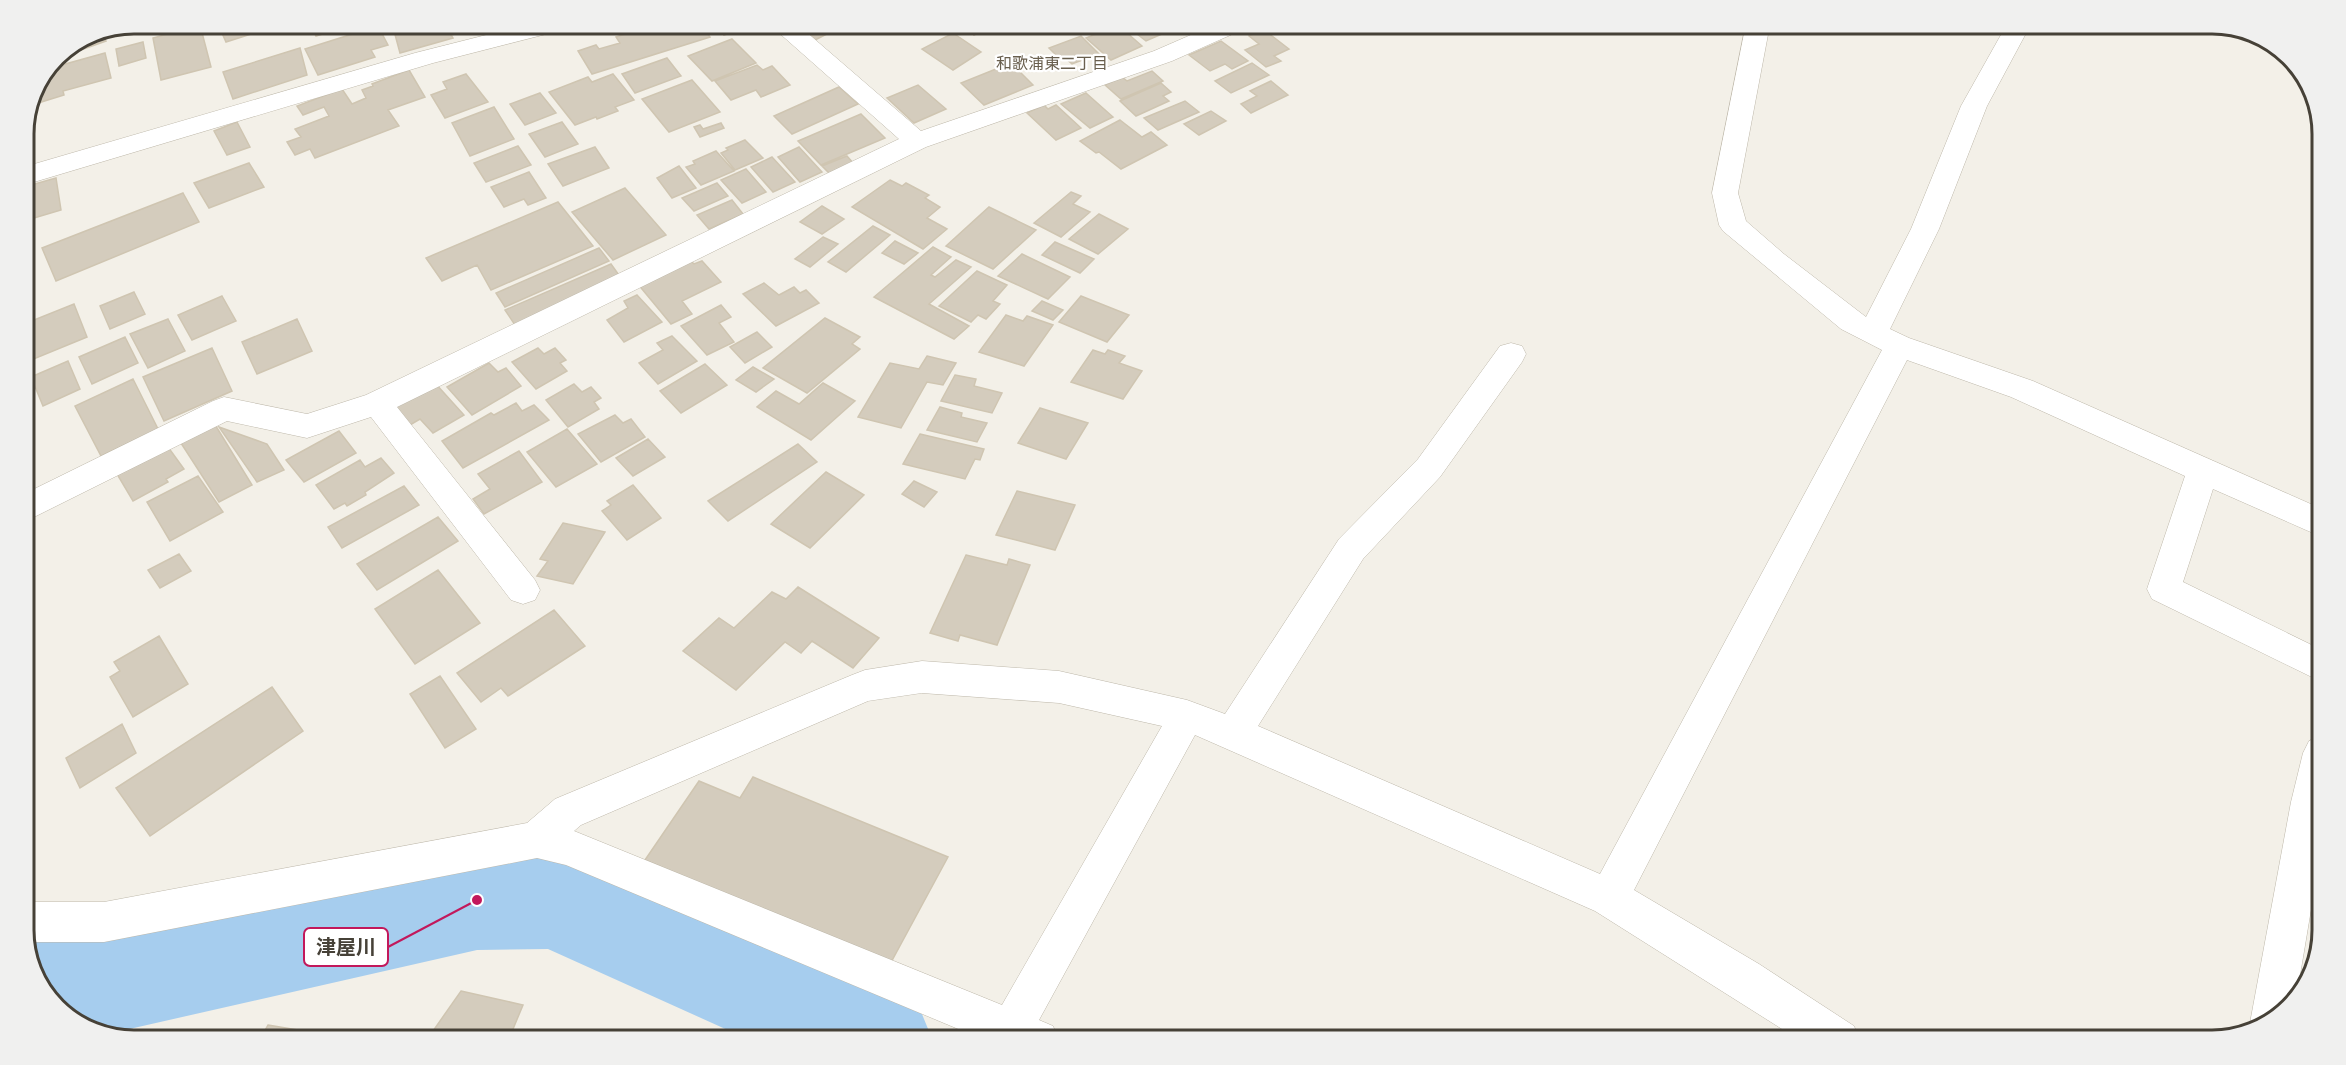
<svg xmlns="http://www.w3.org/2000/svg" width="2346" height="1065" font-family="Cabin,'Noto Sans JP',sans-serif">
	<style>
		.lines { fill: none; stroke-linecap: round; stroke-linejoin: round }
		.river { fill: #a6cdee; fill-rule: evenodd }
		.building { fill: #d4ccbd; stroke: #cfc5b1; stroke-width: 1.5 }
		.minor-casing { stroke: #beb8aa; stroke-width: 1 }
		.minor { fill: #fff; fill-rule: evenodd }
		.labels { text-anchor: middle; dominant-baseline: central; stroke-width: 4.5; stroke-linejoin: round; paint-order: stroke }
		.far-neighbourhood-label { font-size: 16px; fill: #695f4e; stroke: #fff }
		.rim { fill: none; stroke: #464137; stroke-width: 3 }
		.leader { fill: none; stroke: #c2185b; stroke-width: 2 }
		.callout-dot { fill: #c2185b; stroke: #fff; stroke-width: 2 }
		.callout { fill: #fff; stroke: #c2185b; stroke-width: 2 }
		.callout-label { font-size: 20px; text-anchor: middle; font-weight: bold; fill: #464137 }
	</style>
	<rect width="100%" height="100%" fill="#f3f0e8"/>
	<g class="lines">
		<path class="river" d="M 551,849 L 917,1002 L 933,1041 L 752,1041 L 548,949 L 477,950 L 103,1035 L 92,1032 L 47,998 L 25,940 L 42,933 L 72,934 L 477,850 Z"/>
	</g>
	<path class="building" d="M 158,24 L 193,24 L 163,34 Z
		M 218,24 L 261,24 L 264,30 L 226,42 Z
		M 310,24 L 351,24 L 352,25 L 316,36 Z
		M 405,24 L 475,24 L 476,29 L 451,35 L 453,38 L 400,53 L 393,27 Z
		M 657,24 L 660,28 L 675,24 L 701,24 L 710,37 L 592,74 L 578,51 L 596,45 L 599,49 L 620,43 L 616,37 Z
		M 716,24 L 756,24 L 724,35 Z
		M 788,24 L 823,24 L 833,31 L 811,42 Z
		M 1007,24 L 985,34 L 982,31 L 974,35 L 962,25 Z
		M 1124,24 L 1185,24 L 1146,41 Z
		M 2140,24 L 2169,24 L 2166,32 Z
		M 200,25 L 211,67 L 161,80 L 153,38 Z
		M 1118,25 L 1142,46 L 1111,60 L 1086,38 Z
		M 378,26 L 388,45 L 371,50 L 375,57 L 318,75 L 305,49 Z
		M 1263,29 L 1289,49 L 1274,56 L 1281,61 L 1266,67 L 1245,50 L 1259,44 L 1249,36 Z
		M 100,31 L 106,41 L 55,59 L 92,32 Z
		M 953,33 L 981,52 L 953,70 L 922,49 Z
		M 1081,36 L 1099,54 L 1072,64 L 1065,58 L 1060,59 L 1049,48 Z
		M 732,39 L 756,63 L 712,81 L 688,56 Z
		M 1221,41 L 1248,61 L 1232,69 L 1225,64 L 1210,71 L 1189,55 Z
		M 143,42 L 146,58 L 119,66 L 116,49 Z
		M 300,48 L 307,75 L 233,99 L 223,72 Z
		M 105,53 L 111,78 L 63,91 L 64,95 L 35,104 L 51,68 Z
		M 667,58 L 681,76 L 635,93 L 622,74 Z
		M 1011,63 L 1033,85 L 984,105 L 961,83 Z
		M 1252,63 L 1269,75 L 1231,93 L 1215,81 Z
		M 757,65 L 763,70 L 772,66 L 790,85 L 761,97 L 756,90 L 731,100 L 715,81 Z
		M 409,70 L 425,97 L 388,110 L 399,126 L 315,158 L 310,149 L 295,155 L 287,142 L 301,137 L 295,129 L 329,116 L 324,107 L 303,115 L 297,106 L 342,89 L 352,104 L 366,98 L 362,90 L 373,86 L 372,84 Z
		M 1152,71 L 1163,81 L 1121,99 L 1105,85 L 1122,77 L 1127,81 Z
		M 466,74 L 488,102 L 445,118 L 431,95 L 447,89 L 443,82 Z
		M 613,74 L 634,100 L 615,107 L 618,111 L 597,119 L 596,117 L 575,125 L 549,92 L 588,77 L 592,82 Z
		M 692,80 L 720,112 L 669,132 L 642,99 Z
		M 1271,81 L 1288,95 L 1251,113 L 1241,104 L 1257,96 L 1250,91 Z
		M 1161,83 L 1171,92 L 1163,96 L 1169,101 L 1136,116 L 1120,101 Z
		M 918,85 L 946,109 L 914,123 L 887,98 Z
		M 839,87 L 858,104 L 792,134 L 774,116 Z
		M 540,93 L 556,113 L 525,125 L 510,104 Z
		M 1086,93 L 1113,117 L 1090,128 L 1061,104 Z
		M 1185,101 L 1199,112 L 1158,130 L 1144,118 Z
		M 1044,105 L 1048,109 L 1056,105 L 1081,128 L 1056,140 L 1027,113 Z
		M 494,107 L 514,139 L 470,156 L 452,123 Z
		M 1211,111 L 1226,121 L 1199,135 L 1184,124 Z
		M 861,114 L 885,138 L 821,165 L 798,141 Z
		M 1120,120 L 1142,137 L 1151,132 L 1167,145 L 1121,169 L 1099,152 L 1096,153 L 1080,141 Z
		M 237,122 L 250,147 L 227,155 L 214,131 Z
		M 562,122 L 578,144 L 545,157 L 529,134 Z
		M 721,123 L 724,128 L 700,137 L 694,127 L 700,125 L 703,129 Z
		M 745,140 L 763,158 L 735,170 L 721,153 L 728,150 L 726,148 Z
		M 518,146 L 531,165 L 486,182 L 474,163 Z
		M 595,147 L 609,168 L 563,186 L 548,164 Z
		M 799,147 L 822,172 L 800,182 L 778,157 Z
		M 716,151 L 734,171 L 701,185 L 686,167 L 695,164 L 693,161 Z
		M 847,156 L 854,164 L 831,175 L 822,166 Z
		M 772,157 L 795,182 L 773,192 L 751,167 Z
		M 249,163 L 264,187 L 209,208 L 194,183 Z
		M 679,166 L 696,188 L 672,198 L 657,178 Z
		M 746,169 L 766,192 L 742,203 L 721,180 Z
		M 529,172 L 546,198 L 528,205 L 524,199 L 504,207 L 491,187 Z
		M 56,178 L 61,210 L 24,221 L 24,187 Z
		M 890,180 L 902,186 L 906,183 L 929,195 L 925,198 L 940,207 L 927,218 L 947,229 L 923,249 L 852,207 Z
		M 717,183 L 728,196 L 694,211 L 682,198 Z
		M 625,188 L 666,235 L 613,260 L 572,212 Z
		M 1071,192 L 1081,196 L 1073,204 L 1090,212 L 1061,237 L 1034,223 Z
		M 183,193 L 199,222 L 56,281 L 42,248 Z
		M 732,200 L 743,214 L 709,229 L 697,215 Z
		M 558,202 L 593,246 L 491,290 L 477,265 L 442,281 L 426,258 Z
		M 822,206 L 844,219 L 822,234 L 800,222 Z
		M 989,207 L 1036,230 L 993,269 L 946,246 Z
		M 1099,214 L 1128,229 L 1098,254 L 1069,239 Z
		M 873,226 L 890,235 L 846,272 L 828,262 Z
		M 823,237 L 838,244 L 810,267 L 795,259 Z
		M 895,241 L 918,253 L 904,264 L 882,253 Z
		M 1055,242 L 1094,259 L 1080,273 L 1042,255 Z
		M 933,247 L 951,257 L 931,275 L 935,277 L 956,260 L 971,267 L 929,304 L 969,326 L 954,339 L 874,297 Z
		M 599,248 L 609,261 L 505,307 L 496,293 Z
		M 1022,254 L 1070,277 L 1048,299 L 998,276 Z
		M 688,258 L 694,264 L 702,261 L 721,282 L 682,301 L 692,314 L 671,324 L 637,283 Z
		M 611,264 L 621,278 L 515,325 L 505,310 Z
		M 977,271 L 1007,285 L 993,301 L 1000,304 L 986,319 L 978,315 L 971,322 L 939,306 Z
		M 764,283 L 779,295 L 794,287 L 800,293 L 806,290 L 819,303 L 776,326 L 743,294 Z
		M 134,292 L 145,314 L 110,329 L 100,306 Z
		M 637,295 L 662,322 L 624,342 L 607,320 L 628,308 L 624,301 Z
		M 222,296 L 236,321 L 192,340 L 178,315 Z
		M 1081,296 L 1129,315 L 1107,342 L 1059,322 Z
		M 1042,301 L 1063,310 L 1053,320 L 1032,311 Z
		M 74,304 L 87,337 L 24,363 L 24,324 Z
		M 721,305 L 731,317 L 719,323 L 734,342 L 707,355 L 681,326 Z
		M 1006,315 L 1023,321 L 1027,316 L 1053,325 L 1024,366 L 979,352 Z
		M 825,318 L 860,337 L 852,344 L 860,349 L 807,393 L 763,368 Z
		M 168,319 L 185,351 L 148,368 L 130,334 Z
		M 297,319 L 312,351 L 257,374 L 242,342 Z
		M 757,332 L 772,347 L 745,363 L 730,347 Z
		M 672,336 L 697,361 L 658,384 L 639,363 L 663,350 L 657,343 Z
		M 125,337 L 138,363 L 92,384 L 79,357 Z
		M 212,348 L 232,391 L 164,421 L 143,377 Z
		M 538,348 L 544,354 L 555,348 L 566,360 L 560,363 L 567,371 L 536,389 L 512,362 Z
		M 1093,350 L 1105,354 L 1108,350 L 1125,356 L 1119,363 L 1142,371 L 1123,399 L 1071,382 Z
		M 927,356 L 956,363 L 943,385 L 927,382 L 901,428 L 858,417 L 890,363 L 919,369 Z
		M 68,361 L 80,389 L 43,406 L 31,377 Z
		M 489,363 L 498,372 L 506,368 L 521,386 L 472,415 L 447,387 Z
		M 705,364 L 727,385 L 681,413 L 660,391 Z
		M 753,367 L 774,379 L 756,392 L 736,380 Z
		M 955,375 L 976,379 L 974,386 L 1002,393 L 992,413 L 941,401 Z
		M 133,379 L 158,429 L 101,456 L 75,406 Z
		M 24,382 L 33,407 L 24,410 Z
		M 435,383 L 464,415 L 433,433 L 420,419 L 410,425 L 394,405 Z
		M 823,383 L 855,401 L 811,440 L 757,407 L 776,391 L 799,404 Z
		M 574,384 L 582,392 L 591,387 L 601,398 L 594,402 L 599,409 L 568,427 L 546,400 Z
		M 516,403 L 522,411 L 534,405 L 549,420 L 463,468 L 442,441 L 491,413 L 494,415 Z
		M 940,407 L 962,413 L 961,417 L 987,423 L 977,442 L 927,430 Z
		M 1040,408 L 1088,423 L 1066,459 L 1018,443 Z
		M 615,415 L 623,423 L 631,419 L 645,437 L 601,462 L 578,434 Z
		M 214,423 L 252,485 L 219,502 L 179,440 Z
		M 219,427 L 267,444 L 284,470 L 257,482 Z
		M 567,429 L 597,464 L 556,487 L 527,452 Z
		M 339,431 L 356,453 L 304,482 L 286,460 Z
		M 920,434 L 984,449 L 980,460 L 975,459 L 965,479 L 903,464 Z
		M 648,439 L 665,457 L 633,476 L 616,458 Z
		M 798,444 L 817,462 L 728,521 L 708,501 Z
		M 168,447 L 184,469 L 166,479 L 168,482 L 133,501 L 117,474 Z
		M 519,451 L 542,482 L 484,514 L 473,499 L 490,489 L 478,474 Z
		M 381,458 L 394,473 L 365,492 L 366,495 L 347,506 L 345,503 L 334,509 L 316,485 L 360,460 L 365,467 Z
		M 826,472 L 864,495 L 810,548 L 771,524 Z
		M 198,476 L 223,512 L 170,541 L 147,502 Z
		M 914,481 L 937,492 L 924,507 L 902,494 Z
		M 633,485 L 661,518 L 627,540 L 602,511 L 611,505 L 607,501 Z
		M 404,486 L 419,505 L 342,548 L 328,527 Z
		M 1017,491 L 1075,505 L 1055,550 L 996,535 Z
		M 438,517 L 458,541 L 377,590 L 357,564 Z
		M 563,523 L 605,532 L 573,584 L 537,576 L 548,561 L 540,559 Z
		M 179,554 L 191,571 L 160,588 L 148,570 Z
		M 966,555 L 1007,565 L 1009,559 L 1030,565 L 997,645 L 960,635 L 958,641 L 930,633 Z
		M 438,570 L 480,623 L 415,664 L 375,609 Z
		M 798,587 L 879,638 L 853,668 L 812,641 L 801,653 L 785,642 L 736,690 L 683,651 L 719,618 L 734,628 L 772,592 L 786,599 Z
		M 554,610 L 585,646 L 508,696 L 501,688 L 481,702 L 457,673 Z
		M 159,636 L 188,684 L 133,717 L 110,677 L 120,671 L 114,662 Z
		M 440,676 L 476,729 L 445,748 L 410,694 Z
		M 272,687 L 303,731 L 150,836 L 116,788 Z
		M 122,724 L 136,753 L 80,788 L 66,758 Z
		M 753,777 L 948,857 L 889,966 L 645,860 L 699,781 L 740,798 Z
		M 461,991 L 523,1005 L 508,1041 L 426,1041 Z
		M 268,1025 L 328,1035 L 325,1041 L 259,1041 Z
		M 179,1033 L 220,1041 L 174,1041 Z"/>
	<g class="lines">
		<defs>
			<path id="minor" d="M 530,24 L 570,24 L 566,29 L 433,63 L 24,185 L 24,167 L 415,53 Z
				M 776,24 L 797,24 L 921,131 L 1154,51 L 1216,24 L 1248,24 L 1244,29 L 1172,61 L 926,147 L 397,407 L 535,580 L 540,590 L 535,600 L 523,604 L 511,600 L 371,417 L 307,438 L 227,421 L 24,522 L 24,494 L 213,401 L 224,397 L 307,414 L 366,395 L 899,139 L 778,32 L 774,27 Z
				M 1746,24 L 1770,24 L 1738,193 L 1746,221 L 1784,254 L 1866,317 L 1911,229 L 1961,106 L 2007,24 L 2031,24 L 1987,106 L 1939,229 L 1890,329 L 1909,338 L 2033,381 L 2322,509 L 2322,537 L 2213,489 L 2183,582 L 2322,650 L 2322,682 L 2152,599 L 2147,589 L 2185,476 L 2011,397 L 1907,360 L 1634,890 L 1759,964 L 1854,1026 L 1860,1041 L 1801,1041 L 1595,911 L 1195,735 L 1039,1020 L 1053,1026 L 1059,1041 L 987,1041 L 566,865 L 537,858 L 104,942 L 26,942 L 24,902 L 104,902 L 527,823 L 555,799 L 852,675 L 865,670 L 922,661 L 1059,671 L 1187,700 L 1225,714 L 1339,539 L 1418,459 L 1500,346 L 1511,343 L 1522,346 L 1526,354 L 1522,362 L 1440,477 L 1363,559 L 1258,726 L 1600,874 L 1882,350 L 1841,329 L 1723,231 L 1719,225 L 1712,193 ZM 922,693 L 1059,703 L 1162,726 L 1002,1005 L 574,831 L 581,825 L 868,701 Z
				M 2322,736 L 2322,844 L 2297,993 L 2273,1022 L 2252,1029 L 2250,1023 L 2291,802 L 2303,753 L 2309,741 Z"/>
		</defs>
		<use href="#minor" class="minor-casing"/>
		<use href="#minor" class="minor"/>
	</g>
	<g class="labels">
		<g class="far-neighbourhood-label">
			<text x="1052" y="63">和歌浦東二丁目</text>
		</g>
	</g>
	<path d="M0 0H2346V1065H0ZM134 34H2212A100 100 0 0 1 2312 134V930A100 100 0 0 1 2212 1030H134A100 100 0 0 1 34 930V134A100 100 0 0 1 134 34Z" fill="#f0f0ef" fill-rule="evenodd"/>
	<path class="rim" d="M134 34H2212A100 100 0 0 1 2312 134V930A100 100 0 0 1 2212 1030H134A100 100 0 0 1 34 930V134A100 100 0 0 1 134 34Z"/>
	<path class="leader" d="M477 900L388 947"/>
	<circle class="callout-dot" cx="477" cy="900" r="6"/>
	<rect class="callout" x="304" y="928" width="84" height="38" rx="6"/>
	<g class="callout-label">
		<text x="346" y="954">津屋川</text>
	</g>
</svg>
